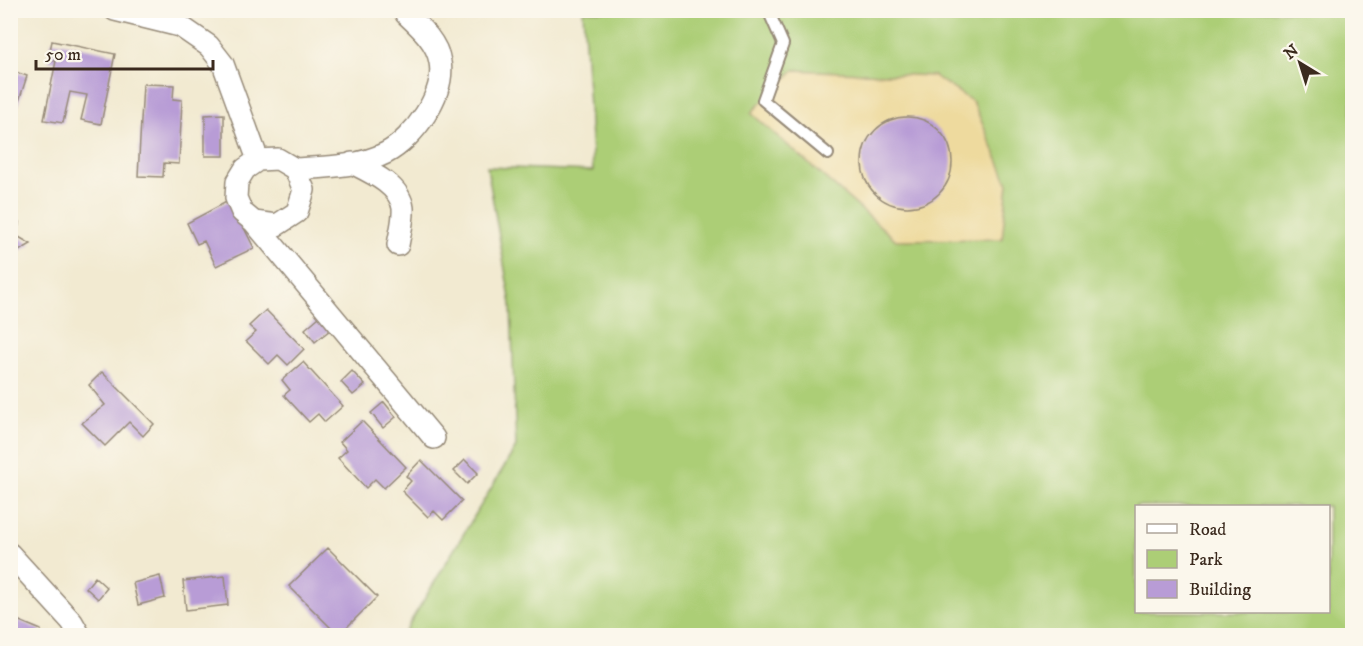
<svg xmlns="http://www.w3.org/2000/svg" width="1363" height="646" font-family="'IM FELL DW Pica',serif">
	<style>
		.green { fill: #acce76; stroke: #747c4a; stroke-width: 1.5; fill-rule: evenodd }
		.sand { fill: #eeda9e; stroke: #94825e; stroke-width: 1.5 }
		.building { fill: #b89cd6 }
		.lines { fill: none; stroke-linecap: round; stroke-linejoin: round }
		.lane-casing { stroke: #968a78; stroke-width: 14 }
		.street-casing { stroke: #968a78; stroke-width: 24 }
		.lane { stroke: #fff; stroke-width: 10 }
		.street { stroke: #fff; stroke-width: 21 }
	</style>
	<rect width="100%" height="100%" fill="#fbf7ec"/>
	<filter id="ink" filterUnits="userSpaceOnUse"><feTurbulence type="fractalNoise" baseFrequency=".0167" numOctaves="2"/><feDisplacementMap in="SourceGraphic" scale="12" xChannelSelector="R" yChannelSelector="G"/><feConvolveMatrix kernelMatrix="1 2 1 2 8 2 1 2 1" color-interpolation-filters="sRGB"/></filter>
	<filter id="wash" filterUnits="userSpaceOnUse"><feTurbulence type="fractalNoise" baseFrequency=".008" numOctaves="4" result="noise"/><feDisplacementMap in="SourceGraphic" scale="24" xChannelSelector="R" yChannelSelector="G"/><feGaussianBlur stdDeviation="1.35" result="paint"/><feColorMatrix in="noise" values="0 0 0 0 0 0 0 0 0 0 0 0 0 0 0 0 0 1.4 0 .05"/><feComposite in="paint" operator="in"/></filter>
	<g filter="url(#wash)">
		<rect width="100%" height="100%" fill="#f2ead1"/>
		<path class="green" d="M 583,11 L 1352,11 L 1352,635 L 402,636 L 516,447 L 511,304 L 487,167 L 593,171 ZM 1136,506 L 1328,506 L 1328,612 L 1136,612 Z"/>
		<path class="sand" d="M 794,70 L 934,76 L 973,102 L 1008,183 L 1002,239 L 896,240 L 751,113 Z"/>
		<g id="blocks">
			<path class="building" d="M 52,41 L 115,54 L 101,124 L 81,120 L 87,95 L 70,92 L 63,123 L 44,120 L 56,61 L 48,60 Z
				M 10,70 L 27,76 L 11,126 L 10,126 Z
				M 143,84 L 174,85 L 173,99 L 182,100 L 179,164 L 164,163 L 163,177 L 138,176 Z
				M 224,114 L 224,156 L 205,156 L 205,115 Z
				M862 162a45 45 0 1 1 90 0a45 45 0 1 1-90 0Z
				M 230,200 L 254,248 L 216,266 L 204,241 L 197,244 L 187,223 Z
				M 10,218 L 19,222 L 17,236 L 31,244 L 10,256 Z
				M 266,310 L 304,349 L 288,365 L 278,355 L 269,364 L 246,341 L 256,332 L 249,326 Z
				M 319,317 L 330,330 L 315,342 L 305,329 Z
				M 303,362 L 343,406 L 325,422 L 318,414 L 309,422 L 284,395 L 290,390 L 282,380 Z
				M 352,371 L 365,385 L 353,395 L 341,382 Z
				M 102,372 L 154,424 L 143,436 L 129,422 L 105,446 L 82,423 L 105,405 L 89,385 Z
				M 384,402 L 396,417 L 383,428 L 371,413 Z
				M 362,421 L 406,467 L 384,488 L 375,479 L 366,488 L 338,458 L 347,450 L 340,442 Z
				M 421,460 L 462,501 L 443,520 L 434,511 L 428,517 L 402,491 L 411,481 L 406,476 Z
				M 465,460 L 478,473 L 467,484 L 454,471 Z
				M 328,548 L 377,597 L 346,628 L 353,636 L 339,636 L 289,586 Z
				M 160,576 L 165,598 L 138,605 L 133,583 Z
				M 225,576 L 228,605 L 186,610 L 183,581 Z
				M 95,577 L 107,588 L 98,599 L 86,588 Z
				M 10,617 L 41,630 L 39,636 L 10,636 Z"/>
		</g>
	</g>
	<g filter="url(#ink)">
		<use href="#blocks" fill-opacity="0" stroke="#968a78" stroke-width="1.5"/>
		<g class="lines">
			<defs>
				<path id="lane" d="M 768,10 L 783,44 L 763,100 L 828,154"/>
				<path id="street" d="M 115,10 L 180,26 L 209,46 L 223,64 L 258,160
					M 278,159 L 295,169 L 304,190 L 297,212 L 277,225 L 254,222 L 242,212 L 236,198 L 237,182 L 245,169 L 258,160 Z
					M 352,163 C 370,172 400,185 403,208 C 404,219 400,233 398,245
					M 295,169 C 324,167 359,167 386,153 C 413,139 446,94 440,62 C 437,42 420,27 406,14
					M 254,222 L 434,438
					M 10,554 L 72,622 L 80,636"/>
			</defs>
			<use href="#lane" class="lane-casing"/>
			<use href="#street" class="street-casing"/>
			<use href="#lane" class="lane"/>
			<use href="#street" class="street"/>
		</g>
	</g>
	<rect width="1363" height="646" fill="none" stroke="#fbf7ec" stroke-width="36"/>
	<rect x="1135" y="505" width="195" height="108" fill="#fbf7ec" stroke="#aea59a" stroke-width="1.5"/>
	<rect x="1147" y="524" width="30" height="9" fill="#ffffff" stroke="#aea59a" stroke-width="1.5"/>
	<text x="1189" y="535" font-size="18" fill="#3b2a1e">Road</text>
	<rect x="1147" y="550" width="30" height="18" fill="#acce76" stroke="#aea59a" stroke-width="1.5"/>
	<text x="1189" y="565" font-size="18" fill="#3b2a1e">Park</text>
	<rect x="1147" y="580" width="30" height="18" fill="#b89cd6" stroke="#aea59a" stroke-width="1.5"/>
	<text x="1189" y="595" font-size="18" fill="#3b2a1e">Building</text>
	<g transform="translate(1300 63) rotate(322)" stroke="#fbf7ec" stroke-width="4.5" paint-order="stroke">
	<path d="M0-4.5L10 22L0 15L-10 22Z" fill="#3b2a1e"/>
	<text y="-9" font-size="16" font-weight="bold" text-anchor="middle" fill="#3b2a1e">N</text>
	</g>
	<path d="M36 60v9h177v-9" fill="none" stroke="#3b2a1e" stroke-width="3"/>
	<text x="45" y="60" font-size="18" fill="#3b2a1e" stroke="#fbf7ec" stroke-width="4.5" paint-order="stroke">50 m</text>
</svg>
